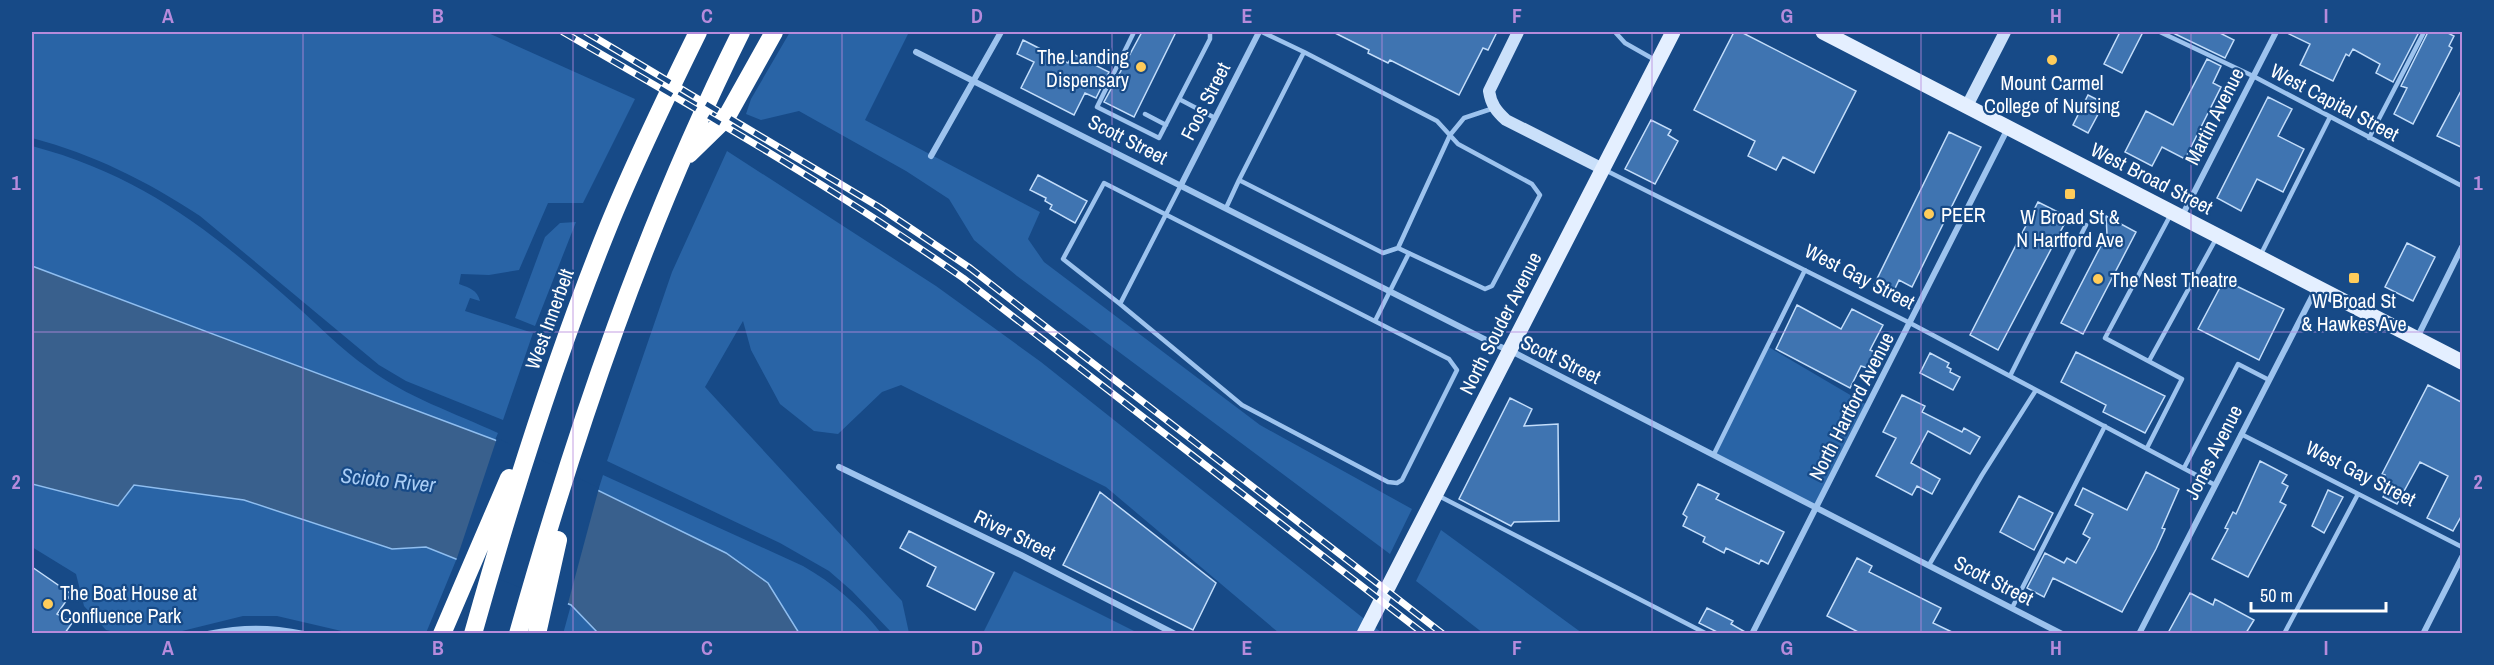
<svg xmlns="http://www.w3.org/2000/svg" width="2494" height="665" font-family="'Archivo Narrow',sans-serif">
	<style>
		.green { fill: #2964a6 }
		.water { fill: #39608d; stroke: #8fbef0; stroke-width: 1.5 }
		.pier { fill: #174a87 }
		.building { fill: #3f74b1; stroke: #c3ddfa; stroke-width: 1.5 }
		.lines { fill: none; stroke-linecap: round; stroke-linejoin: round }
		.lane { stroke: #9dc3ee; stroke-width: 4.5 }
		.street { stroke: #9dc3ee; stroke-width: 6 }
		.secondary { stroke: #cae0fa; stroke-width: 12 }
		.primary { stroke: #e4efff; stroke-width: 15 }
		.highway { stroke: #fff; stroke-width: 18 }
		.rail-casing { stroke: #fff; stroke-width: 7 }
		.rail { stroke: #174a87; stroke-width: 4.5; stroke-dasharray: 14; stroke-linecap: butt }
		.grid { fill: none; stroke: #b68bdc; stroke-width: 1.5; stroke-opacity: 0.55 }
		.poi-dot { fill: #ffcc5a; stroke: #174a87; stroke-width: 2 }
		.labels { text-anchor: middle; dominant-baseline: central; stroke-width: 4.5; stroke-linejoin: round; paint-order: stroke }
		.poi-label { font-size: 20px; fill: #fff; stroke: #174a87 }
		.street-label { font-size: 20px; fill: #fff; stroke: #174a87 }
		.water-label { font-size: 21px; font-style: italic; fill: #a9cdf5; stroke: #174a87 }
		.neatline { fill: none; stroke: #b68bdc; stroke-width: 2 }
		.grid-label { font-size: 20px; text-anchor: middle; font-weight: bold; fill: #b68bdc }
	</style>
	<rect width="100%" height="100%" fill="#174a87"/>
	<path class="green" d="M 32,32 L 486,32 L 635,99 L 583,203 L 548,203 L 519,270 L 489,275 L 461,274 L 459,284 C 470,288 477,290 480,301 L 470,298 L 465,311 L 533,333 L 503,420 L 406,381 L 379,365 L 200,216 C 147,181 93,154 32,138 Z
		M 790,32 L 909,32 L 865,120 L 1040,212 L 1028,239 L 1044,262 L 1260,425 L 1412,509 L 1390,554 L 1017,276 L 974,240 L 949,199 L 906,171 L 799,111 L 761,120 L 746,114 L 751,99 Z
		M 32,146 C 141,175 210,230 293,303 C 318,325 341,349 368,368 C 406,397 455,413 498,433 L 495,440 L 32,266 Z
		M 727,151 L 936,286 L 1041,362 L 1382,633 L 1279,633 L 1106,487 L 901,385 L 882,392 L 838,434 L 814,431 L 780,404 L 751,350 L 743,321 L 705,387 L 902,601 L 909,633 L 892,633 L 852,591 L 829,571 L 780,543 L 607,461 L 672,272 Z
		M 576,222 L 535,326 L 515,318 L 545,237 L 560,223 Z
		M 1767,346 L 1869,406 L 1818,507 L 1714,454 Z
		M 603,475 L 803,566 C 833,583 860,606 881,633 L 799,633 L 768,583 L 726,553 L 598,491 Z
		M 32,484 L 118,506 L 134,485 L 244,500 L 391,549 L 426,547 L 457,558 L 426,633 L 350,633 L 277,616 L 243,616 L 174,633 L 119,633 L 106,630 L 84,606 L 76,574 L 32,547 Z
		M 1441,530 L 1582,633 L 1483,633 L 1416,581 Z
		M 1014,571 L 1138,633 L 983,633 Z
		M 571,605 L 598,633 L 563,634 Z"/>
	<path class="water" d="M 32,266 L 495,440 L 726,553 L 768,583 L 799,633 L 598,633 L 571,605 L 426,547 L 392,549 L 244,500 L 134,485 L 118,506 L 32,484 Z"/>
	<path class="pier" d="M 497,438 L 599,488 L 567,607 L 456,561 Z"/>
	<path class="building" d="M 1142,32 L 1176,32 L 1134,117 L 1104,102 Z
		M 1333,32 L 1497,32 L 1488,50 L 1483,48 L 1459,95 L 1390,60 L 1388,63 L 1368,53 L 1369,50 Z
		M 1734,32 L 1741,32 L 1856,91 L 1814,173 L 1783,157 L 1776,170 L 1748,156 L 1755,141 L 1694,110 Z
		M 2120,32 L 2143,32 L 2122,73 L 2104,64 Z
		M 2171,32 L 2218,32 L 2234,40 L 2225,58 Z
		M 2285,32 L 2419,32 L 2393,82 L 2376,73 L 2380,64 L 2353,49 L 2349,56 L 2346,54 L 2333,81 L 2300,65 L 2310,44 Z
		M 2428,32 L 2446,32 L 2454,36 L 2449,46 L 2452,48 L 2413,124 L 2394,114 L 2407,88 L 2401,86 Z
		M 1023,40 L 1068,63 L 1073,54 L 1109,72 L 1096,98 L 1085,93 L 1074,115 L 1021,88 L 1034,62 L 1017,54 Z
		M 2207,59 L 2221,66 L 2213,83 L 2221,87 L 2185,159 L 2162,147 L 2152,166 L 2125,152 L 2146,111 L 2173,125 Z
		M 2463,87 L 2463,148 L 2437,136 Z
		M 2088,95 L 2104,103 L 2088,133 L 2073,125 Z
		M 2268,97 L 2292,109 L 2278,136 L 2304,149 L 2283,192 L 2257,179 L 2241,211 L 2217,198 Z
		M 1651,120 L 1671,130 L 1668,135 L 1678,141 L 1655,184 L 1625,169 Z
		M 1949,132 L 1981,147 L 1912,287 L 1899,280 L 1891,297 L 1873,287 Z
		M 1038,175 L 1087,201 L 1075,223 L 1050,209 L 1052,205 L 1045,201 L 1046,198 L 1030,190 Z
		M 2038,202 L 2068,217 L 1998,350 L 1970,335 Z
		M 2106,216 L 2136,232 L 2083,334 L 2061,323 L 2107,234 Z
		M 2407,243 L 2435,257 L 2413,301 L 2385,287 Z
		M 2224,280 L 2284,309 L 2259,360 L 2198,329 Z
		M 1797,305 L 1841,329 L 1852,309 L 1883,325 L 1870,350 L 1875,352 L 1867,368 L 1861,366 L 1850,388 L 1776,349 Z
		M 2076,352 L 2165,396 L 2145,433 L 2103,412 L 2106,405 L 2061,382 Z
		M 1930,353 L 1949,363 L 1947,367 L 1951,369 L 1950,372 L 1960,377 L 1953,390 L 1920,373 Z
		M 2428,385 L 2463,403 L 2463,513 L 2453,531 L 2427,518 L 2448,476 L 2420,462 L 2397,504 L 2383,497 L 2389,486 L 2381,482 L 2385,475 L 2382,474 Z
		M 1902,395 L 1925,406 L 1922,412 L 1962,432 L 1964,428 L 1980,437 L 1970,454 L 1928,431 L 1911,463 L 1940,479 L 1932,494 L 1917,486 L 1912,495 L 1876,476 L 1896,438 L 1883,432 Z
		M 1510,398 L 1532,409 L 1524,426 L 1558,424 L 1559,521 L 1514,522 L 1511,526 L 1459,499 Z
		M 2260,461 L 2287,475 L 2282,483 L 2288,486 L 2280,502 L 2286,505 L 2248,577 L 2212,559 L 2228,529 L 2225,528 L 2233,512 L 2236,514 Z
		M 2146,472 L 2179,489 L 2162,528 L 2165,529 L 2156,549 L 2122,612 L 2053,578 L 2044,597 L 2027,588 L 2045,553 L 2064,563 L 2067,558 L 2076,563 L 2090,538 L 2083,534 L 2093,514 L 2075,505 L 2083,488 L 2127,510 Z
		M 1698,484 L 1719,494 L 1716,499 L 1784,532 L 1768,564 L 1761,560 L 1759,564 L 1726,548 L 1724,553 L 1703,542 L 1705,537 L 1683,526 L 1687,517 L 1683,514 Z
		M 2328,490 L 2343,497 L 2324,533 L 2312,526 Z
		M 1100,492 L 1216,583 L 1193,630 L 1063,565 Z
		M 2019,496 L 2053,513 L 2034,550 L 2000,532 Z
		M 909,531 L 994,573 L 975,610 L 927,586 L 936,567 L 900,548 Z
		M 1857,558 L 1872,566 L 1869,572 L 1941,608 L 1933,623 L 1954,633 L 1860,633 L 1827,616 Z
		M 32,567 L 71,594 L 57,614 L 72,623 L 65,633 L 32,633 Z
		M 2190,593 L 2213,605 L 2215,599 L 2254,620 L 2246,633 L 2168,633 Z
		M 1707,608 L 1733,621 L 1731,624 L 1747,633 L 1719,633 L 1699,623 Z"/>
	<g class="lines">
		<path class="lane" d="M 1134,32 L 1097,107 L 1159,138 L 1210,39 L 1210,32
			M 1262,32 L 1304,52
			M 1615,32 L 1625,43 L 1655,60
			M 2160,32 L 2253,76 L 2462,186
			M 1304,52 L 1437,121 L 1458,144 L 1532,184 L 1540,195 L 1492,286 L 1485,289 L 1398,248 L 1383,253 L 1239,180 Z
			M 1179,99 L 1215,118
			M 1145,114 L 1166,125
			M 2369,138 L 2424,32
			M 1605,170 L 1910,323 L 2215,485
			M 1226,208 L 1239,180
			M 1398,248 L 1450,135 L 1464,118 L 1494,108
			M 2261,254 L 2330,117
			M 1120,304 L 1063,259 L 1104,183 L 1449,359 L 1457,370 L 1402,480 L 1397,483 L 1388,482 L 1242,405 L 1120,304 L 1181,185
			M 1375,321 L 1409,253
			M 2149,361 L 2217,237
			M 2010,376 L 2086,225
			M 2241,434 L 2462,547
			M 2147,448 L 2182,379 L 2105,338 L 2171,214
			M 1714,454 L 1805,270
			M 2184,468 L 2238,364 L 2269,380
			M 1437,495 L 1707,634
			M 1929,565 L 1982,475 L 2036,390
			M 2012,608 L 2105,426
			M 2284,634 L 2358,494"/>
		<path class="street" d="M 916,52 L 1494,344 L 1515,353 L 2062,634
			M 931,156 L 1001,32
			M 1181,185 L 1259,32
			M 2182,216 L 2276,32
			M 2417,338 L 2462,247
			M 839,467 L 1021,555 L 1175,634
			M 208,634 C 243,627 269,627 304,634
			M 1752,634 L 2008,128
			M 2139,634 L 2317,287
			M 2423,634 L 2462,557"/>
		<path class="secondary" d="M 1518,32 L 1489,91 C 1491,104 1496,111 1506,120 L 1603,169
			M 1967,106 L 2005,32"/>
		<path class="primary" d="M 1823,32 L 2462,362
			M 1364,634 L 1673,32"/>
		<path class="highway" d="M 689,154 L 726,118 L 774,32
			M 442,634 L 509,478
			M 473,634 C 512,495 555,358 609,225 C 636,159 667,95 698,32
			M 518,634 C 576,428 646,223 741,32
			M 537,634 L 558,540"/>
		<defs>
			<path id="rail" d="M 563,32 C 698,110 835,188 963,278 L 1424,634
				M 586,32 L 879,207 L 970,268 L 1443,634"/>
		</defs>
		<use href="#rail" class="rail-casing"/>
		<use href="#rail" class="rail"/>
	</g>
	<path class="grid" d="M 303,32 L 303,634M 573,32 L 573,634M 842,32 L 842,634M 1112,32 L 1112,634M 1382,32 L 1382,634M 1652,32 L 1652,634M 1921,32 L 1921,634M 2191,32 L 2191,634M 32,332 L 2462,332"/>
	<g class="poi-dot">
		<circle cx="2052" cy="60" r="6"/>
		<circle cx="1141" cy="67" r="6"/>
		<rect x="2064" y="188" width="12" height="12" rx="3"/>
		<circle cx="1929" cy="214" r="6"/>
		<rect x="2348" y="272" width="12" height="12" rx="3"/>
		<circle cx="2098" cy="279" r="6"/>
		<circle cx="48" cy="604" r="6"/>
	</g>
	<g class="labels">
		<g class="poi-label">
			<text x="1129" y="56" text-anchor="end">The Landing<tspan x="1129" dy="23">Dispensary</tspan></text>
			<text x="2052" y="82">Mount Carmel<tspan x="2052" dy="23">College of Nursing</tspan></text>
			<text x="1941" y="214" text-anchor="start">PEER</text>
			<text x="2070" y="216">W Broad St &amp;<tspan x="2070" dy="23">N Hartford Ave</tspan></text>
			<text x="2110" y="279" text-anchor="start">The Nest Theatre</text>
			<text x="2354" y="300">W Broad St<tspan x="2354" dy="23">&amp; Hawkes Ave</tspan></text>
			<text x="60" y="592" text-anchor="start">The Boat House at<tspan x="60" dy="23">Confluence Park</tspan></text>
		</g>
		<g class="street-label">
			<text transform="translate(1205 101) rotate(-63)">Foos Street</text>
			<text transform="translate(2335 102) rotate(28)">West Capital Street</text>
			<text transform="translate(2214 116) rotate(-63)">Martin Avenue</text>
			<text transform="translate(1128 139) rotate(27)">Scott Street</text>
			<text transform="translate(2152 178) rotate(27)">West Broad Street</text>
			<text transform="translate(1860 276) rotate(27)">West Gay Street</text>
			<text transform="translate(549 319) rotate(-70)">West Innerbelt</text>
			<text transform="translate(1500 323) rotate(-63)">North Souder Avenue</text>
			<text transform="translate(1561 359) rotate(26)">Scott Street</text>
			<text transform="translate(1851 406) rotate(-63)">North Hartford Avenue</text>
			<text transform="translate(2213 452) rotate(-63)">Jones Avenue</text>
			<text transform="translate(2361 473) rotate(27)">West Gay Street</text>
			<text transform="translate(1015 534) rotate(26)">River Street</text>
			<text transform="translate(1994 580) rotate(27)">Scott Street</text>
		</g>
		<g class="water-label">
			<text transform="translate(388 480) rotate(6)">Scioto River</text>
		</g>
	</g>
	<rect width="2494" height="665" fill="none" stroke="#174a87" stroke-width="66"/>
	<path d="M2251 602v9h135v-9" fill="none" stroke="#ffffff" stroke-width="3"/>
	<text x="2260" y="602" font-size="18" fill="#ffffff" stroke="#174a87" stroke-width="4.5" paint-order="stroke">50 m</text>
	<rect x="33" y="33" width="2428" height="599" class="neatline"/>
	<g class="grid-label">
		<text x="168" y="23">A</text>
		<text x="438" y="23">B</text>
		<text x="707" y="23">C</text>
		<text x="977" y="23">D</text>
		<text x="1247" y="23">E</text>
		<text x="1517" y="23">F</text>
		<text x="1787" y="23">G</text>
		<text x="2056" y="23">H</text>
		<text x="2326" y="23">I</text>
		<text x="16" y="190">1</text>
		<text x="2478" y="190">1</text>
		<text x="16" y="489">2</text>
		<text x="2478" y="489">2</text>
		<text x="168" y="655">A</text>
		<text x="438" y="655">B</text>
		<text x="707" y="655">C</text>
		<text x="977" y="655">D</text>
		<text x="1247" y="655">E</text>
		<text x="1517" y="655">F</text>
		<text x="1787" y="655">G</text>
		<text x="2056" y="655">H</text>
		<text x="2326" y="655">I</text>
	</g>
</svg>
